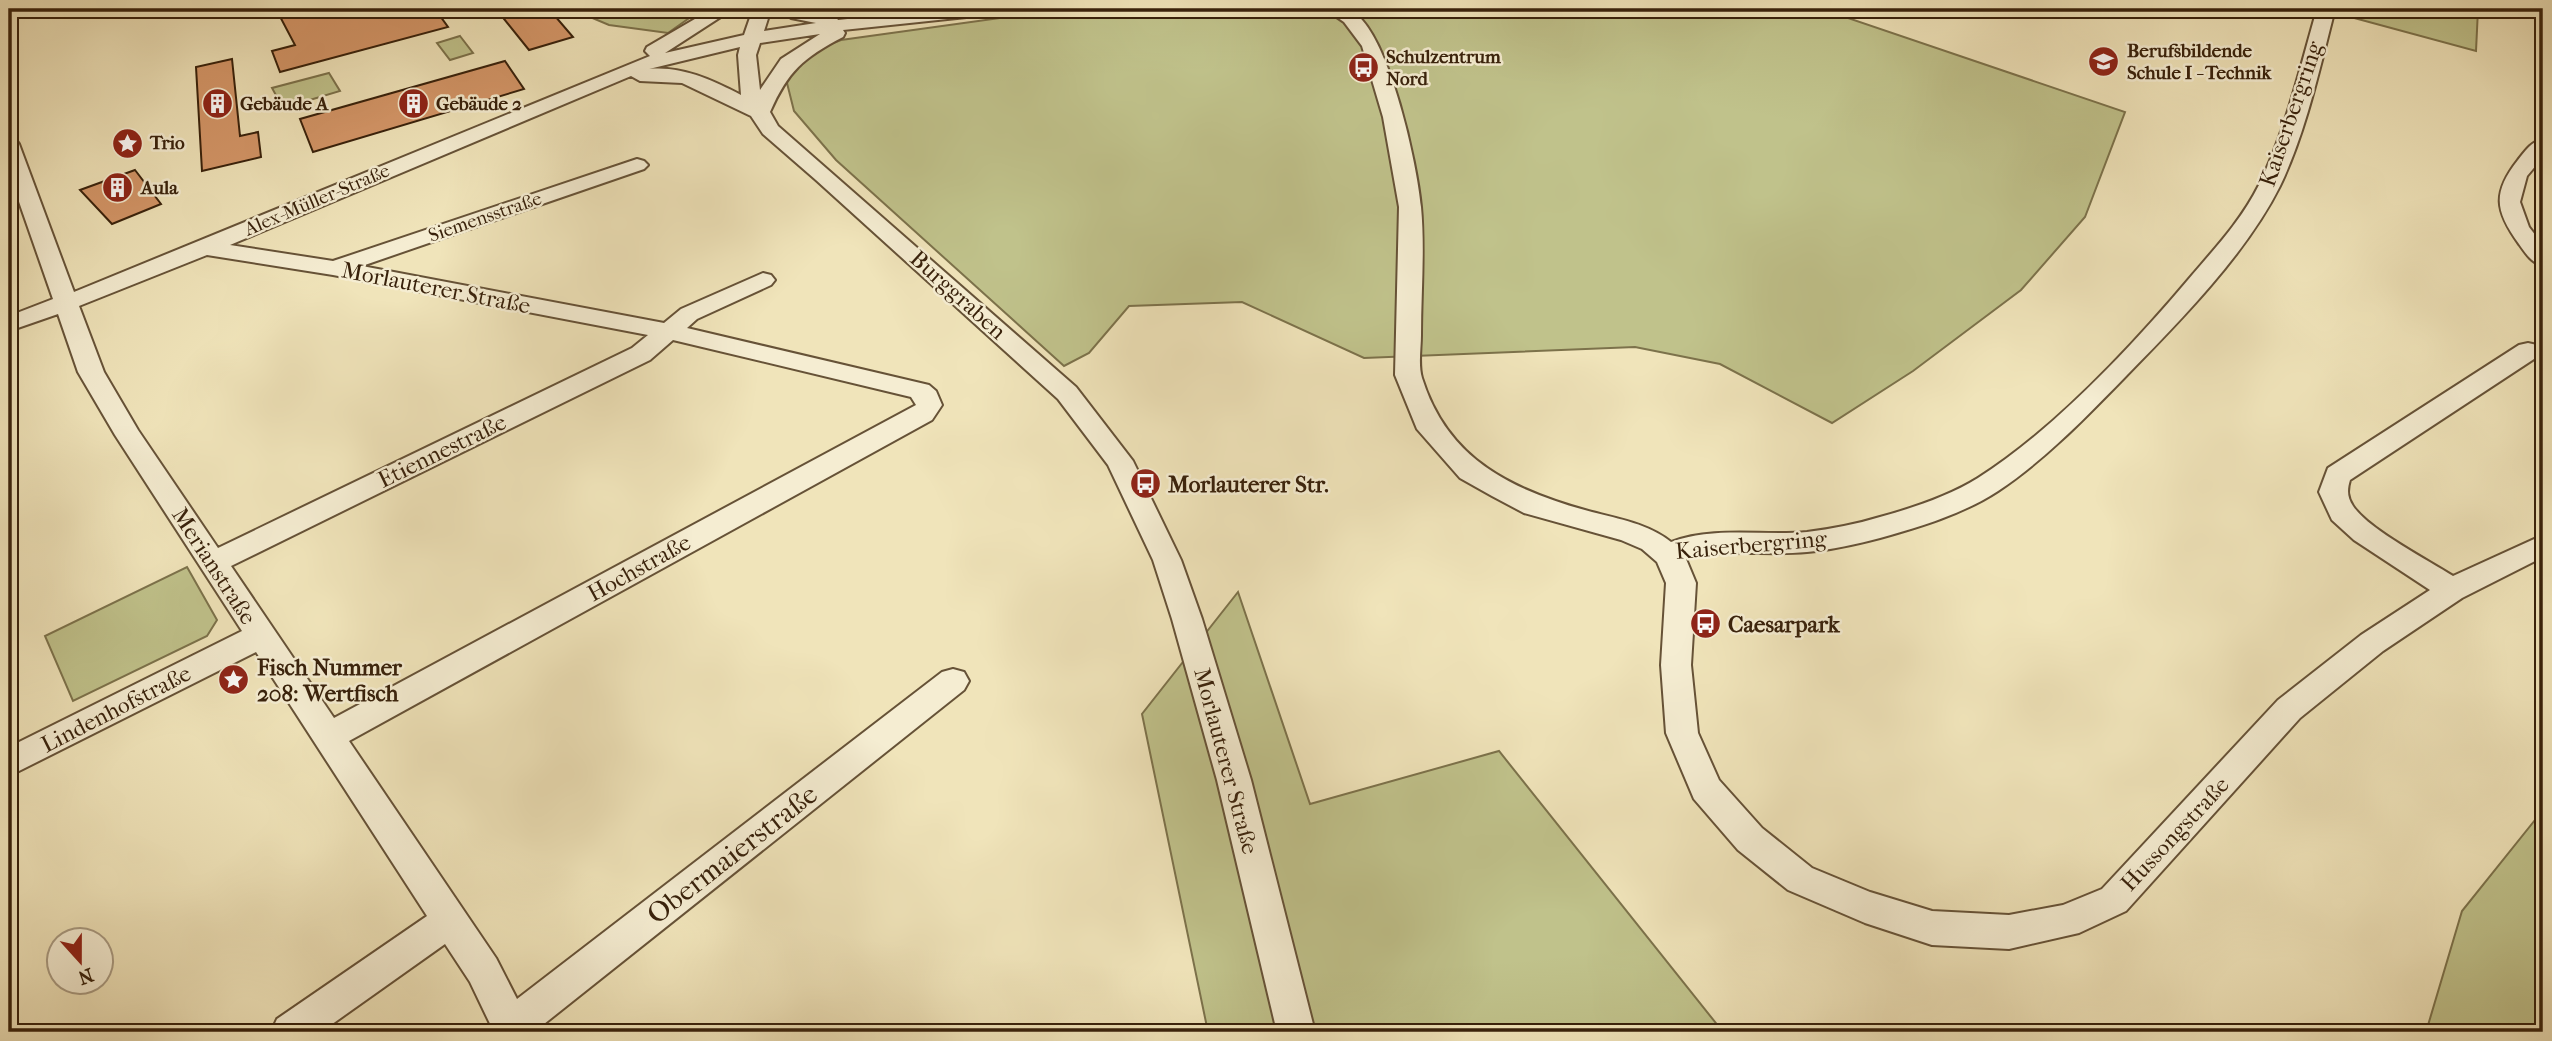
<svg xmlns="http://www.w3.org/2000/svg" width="2552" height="1041" font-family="'IM FELL French Canon',serif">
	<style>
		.green { fill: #c0c28b; stroke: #7c724b; stroke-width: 2 }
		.building { fill: #d49668; stroke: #38210b; stroke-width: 2 }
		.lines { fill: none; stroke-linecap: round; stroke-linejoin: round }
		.minor-casing { stroke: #665237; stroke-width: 4 }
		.minor { fill: #f5edd2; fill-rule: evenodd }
		.labels { text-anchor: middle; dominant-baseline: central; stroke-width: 5; stroke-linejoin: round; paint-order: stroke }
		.far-poi-label { font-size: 19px; font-weight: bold; fill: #38210b; stroke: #f5edd2; text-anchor: start }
		.far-street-label { font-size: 19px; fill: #38210b; stroke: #f5edd2 }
		.street-label { font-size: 23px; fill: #38210b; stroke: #f5edd2 }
		.poi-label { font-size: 23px; font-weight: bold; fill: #38210b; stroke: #f5edd2; text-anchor: start }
		.near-street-label { font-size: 28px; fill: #38210b; stroke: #f5edd2 }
	</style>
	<rect width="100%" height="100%" fill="#f0e4ba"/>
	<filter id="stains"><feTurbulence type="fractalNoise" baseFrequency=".00286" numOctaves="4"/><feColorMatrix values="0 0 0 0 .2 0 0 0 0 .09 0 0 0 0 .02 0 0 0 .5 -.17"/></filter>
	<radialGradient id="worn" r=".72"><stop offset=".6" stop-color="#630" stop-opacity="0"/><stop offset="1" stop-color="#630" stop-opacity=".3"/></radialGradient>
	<path class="green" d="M 601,9 L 702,9 L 668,33 L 609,25 L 590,17 Z
		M 1066,9 L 1843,9 L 1836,14 L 2125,112 L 2085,217 L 2021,290 L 1913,371 L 1832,423 L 1720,364 L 1635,347 L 1364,358 L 1242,302 L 1129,306 L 1089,353 L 1064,366 L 836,160 L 794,111 L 785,75 L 803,55 L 841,40 Z
		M 2321,9 L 2478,9 L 2476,51 Z
		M 460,36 L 473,53 L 450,60 L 437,43 Z
		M 329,73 L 340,91 L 283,108 L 272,88 Z
		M 187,567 L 217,620 L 207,636 L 73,701 L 45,636 Z
		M 1238,592 L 1310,804 L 1499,751 L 1723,1032 L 1208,1032 L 1142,714 Z
		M 2543,810 L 2543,1032 L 2426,1032 L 2462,911 Z"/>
	<path class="building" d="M 276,9 L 435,9 L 448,27 L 280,72 L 272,51 L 295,45 Z
		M 496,9 L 549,9 L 573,37 L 529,50 Z
		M 232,59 L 240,136 L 258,132 L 261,157 L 202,171 L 196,67 Z
		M 505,61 L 524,89 L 313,152 L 300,119 Z
		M 135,170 L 161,204 L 112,224 L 80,190 Z"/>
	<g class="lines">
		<defs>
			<path id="minor" d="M 712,9 L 733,9 L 665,53 L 744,35 L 753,9 L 771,9 L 764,31 L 816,23 L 791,18 L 779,9 L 801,9 L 836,17 L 838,20 L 943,9 L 1004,9 L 995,14 L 843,30 L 845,33 L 843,37 C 803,58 788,71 770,112 L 778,126 L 1076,387 L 1133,461 L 1181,560 L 1202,619 L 1251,780 L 1315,1032 L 1277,1032 L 1217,780 L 1172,619 L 1153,560 L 1108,465 L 1058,399 L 816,180 L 763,134 L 751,116 L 682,83 L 640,81 L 631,76 L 230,245 L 333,261 L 637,159 L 644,161 L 648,165 L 644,169 L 362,266 L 664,323 L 681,309 L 763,273 L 771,275 L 775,280 L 771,285 L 697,319 L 687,328 L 929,385 L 936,391 L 942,405 L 932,420 L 349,741 L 496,958 L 517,999 L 942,672 L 953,669 L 964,672 L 969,681 L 964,690 L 534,1032 L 494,1032 L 470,982 L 445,944 L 321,1032 L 271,1032 L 277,1019 L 427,916 L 256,652 L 9,776 L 9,747 L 242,631 L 115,435 L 78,372 L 58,314 L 9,331 L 9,316 L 53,299 L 9,173 L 9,138 L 16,140 L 19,144 L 74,292 L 650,56 L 645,51 L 647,47 ZM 820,34 L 781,59 L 760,90 L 756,55 L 760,43 ZM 740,47 L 738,55 L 741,95 C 712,80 682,66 649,69 ZM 207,255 L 333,275 L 648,335 L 632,348 L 218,548 L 138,430 L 104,372 L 79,306 ZM 673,340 L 911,397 L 916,405 L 334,718 L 231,566 L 650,360 Z
				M 1325,9 C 1335,9 1347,7 1356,14 C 1390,41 1417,163 1421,207 C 1425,249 1421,293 1421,335 C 1421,348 1418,365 1422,378 C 1448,461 1514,491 1592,512 C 1619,519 1649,524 1671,542 C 1714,526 1762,536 1807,532 C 1831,529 1857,524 1880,517 C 1913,508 1949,496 1978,478 C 2054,430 2135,343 2193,274 C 2217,246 2242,219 2259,185 C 2286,130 2300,68 2317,9 L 2335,9 C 2320,67 2306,132 2280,186 C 2246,254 2180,321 2127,375 C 2087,416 2046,459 1998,491 C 1963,514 1919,527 1880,538 C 1857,544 1831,550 1807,552 C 1767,556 1725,548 1686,559 L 1696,583 L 1691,665 L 1698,733 L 1719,780 L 1762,828 L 1812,868 L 1870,892 L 1932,911 L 2009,915 L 2063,905 L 2102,889 L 2278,700 L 2361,635 L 2430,590 L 2354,540 L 2332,520 L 2319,492 L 2328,468 L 2519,345 L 2528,343 L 2537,345 L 2540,351 L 2537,357 L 2350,480 C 2347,490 2347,497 2353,506 C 2368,529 2428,560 2453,576 L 2543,535 L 2543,557 L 2462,598 L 2383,651 L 2300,718 L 2126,911 L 2079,933 L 2009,949 L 1932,945 L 1865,923 L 1788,890 L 1738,850 L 1694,799 L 1666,733 L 1661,665 L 1666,583 L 1657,562 L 1642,549 L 1621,540 L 1524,513 L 1492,496 L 1460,478 L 1417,429 L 1395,375 L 1399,207 L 1383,117 L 1362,46 L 1344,22 Z
				M 2543,139 L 2543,157 L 2527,176 L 2520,202 L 2529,227 L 2543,245 L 2543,266 C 2532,263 2526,254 2519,244 C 2495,211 2492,193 2518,160 C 2525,151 2532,141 2543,139 Z"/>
		</defs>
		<use href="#minor" class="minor-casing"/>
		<use href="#minor" class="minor"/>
	</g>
	<defs>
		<symbol id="school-disc" viewBox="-11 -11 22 22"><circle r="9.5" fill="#8f2418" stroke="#f5edd2"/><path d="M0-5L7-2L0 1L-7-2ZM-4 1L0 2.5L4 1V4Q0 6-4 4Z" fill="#fff"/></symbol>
		<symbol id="bus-disc" viewBox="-11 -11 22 22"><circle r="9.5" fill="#8f2418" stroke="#f5edd2"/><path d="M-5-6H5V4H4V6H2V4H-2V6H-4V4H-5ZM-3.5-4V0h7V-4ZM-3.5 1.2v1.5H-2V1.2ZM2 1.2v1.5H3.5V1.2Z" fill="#fff"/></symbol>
		<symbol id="building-disc" viewBox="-11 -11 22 22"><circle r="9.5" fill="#8f2418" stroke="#f5edd2"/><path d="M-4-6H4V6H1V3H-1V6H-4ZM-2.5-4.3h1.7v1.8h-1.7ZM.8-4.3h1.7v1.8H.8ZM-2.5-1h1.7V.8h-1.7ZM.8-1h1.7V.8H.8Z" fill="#fff"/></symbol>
		<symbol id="sight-disc" viewBox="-11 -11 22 22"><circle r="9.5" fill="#8f2418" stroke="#f5edd2"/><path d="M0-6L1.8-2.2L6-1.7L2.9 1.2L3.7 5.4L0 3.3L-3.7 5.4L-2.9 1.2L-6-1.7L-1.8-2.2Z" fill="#fff"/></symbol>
	</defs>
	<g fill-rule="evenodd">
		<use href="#school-disc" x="2086" y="44" width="35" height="35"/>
		<use href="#bus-disc" x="1346" y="50" width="35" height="35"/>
		<use href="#building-disc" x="200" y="86" width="35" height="35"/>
		<use href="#building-disc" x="396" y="86" width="35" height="35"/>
		<use href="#sight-disc" x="110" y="126" width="35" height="35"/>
		<use href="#building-disc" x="100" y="170" width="35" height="35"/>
		<use href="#bus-disc" x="1128" y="466" width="35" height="35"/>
		<use href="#bus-disc" x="1688" y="606" width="35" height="35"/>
		<use href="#sight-disc" x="216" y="662" width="35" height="35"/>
	</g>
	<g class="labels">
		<g class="far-poi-label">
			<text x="2127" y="51">Berufsbildende<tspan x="2127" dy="22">Schule I - Technik</tspan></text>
			<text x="1386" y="57">Schulzentrum<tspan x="1386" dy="22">Nord</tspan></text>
			<text x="240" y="104">Gebäude A</text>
			<text x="436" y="104">Gebäude 2</text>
			<text x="150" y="143">Trio</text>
			<text x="141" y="188">Aula</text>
		</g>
		<g class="far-street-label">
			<text transform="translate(317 200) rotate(-23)">Alex-Müller-Straße</text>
			<text transform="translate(485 217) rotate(-19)">Siemensstraße</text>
		</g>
		<g class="street-label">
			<text transform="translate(2291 114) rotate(-71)">Kaiserbergring</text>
			<text transform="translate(436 288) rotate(11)">Morlauterer Straße</text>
			<text transform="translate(958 295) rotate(42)">Burggraben</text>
			<text transform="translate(442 451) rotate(-26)">Etiennestraße</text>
			<text transform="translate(1751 545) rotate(-5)">Kaiserbergring</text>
			<text transform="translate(214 566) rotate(57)">Merianstraße</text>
			<text transform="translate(639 568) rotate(-29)">Hochstraße</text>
			<text transform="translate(116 709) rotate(-27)">Lindenhofstraße</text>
			<text transform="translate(1226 761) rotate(75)">Morlauterer Straße</text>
			<text transform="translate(2175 834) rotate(-47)">Hussongstraße</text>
		</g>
		<g class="poi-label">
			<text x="1168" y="484">Morlauterer Str.</text>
			<text x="1728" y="624">Caesarpark</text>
			<text x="257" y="667">Fisch Nummer<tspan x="257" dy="26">208: Wertfisch</tspan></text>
		</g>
		<g class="near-street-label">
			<text transform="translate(732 854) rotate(-38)">Obermaierstraße</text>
		</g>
	</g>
	<rect width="2552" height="1041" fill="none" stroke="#f0e4ba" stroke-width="35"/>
	<rect x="10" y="10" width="2531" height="1020" fill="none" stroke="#38210b" stroke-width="3.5"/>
	<rect x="18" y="18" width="2517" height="1006" fill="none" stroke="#38210b" stroke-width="2"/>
	<g transform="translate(80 961) rotate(159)"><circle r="33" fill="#f5edd2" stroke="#a99b82" stroke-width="2"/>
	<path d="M0-5L12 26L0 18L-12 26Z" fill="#8f2418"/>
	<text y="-10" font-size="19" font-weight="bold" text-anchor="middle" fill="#38210b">N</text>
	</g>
	<rect width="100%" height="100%" filter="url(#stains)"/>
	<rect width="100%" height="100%" fill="url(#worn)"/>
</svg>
